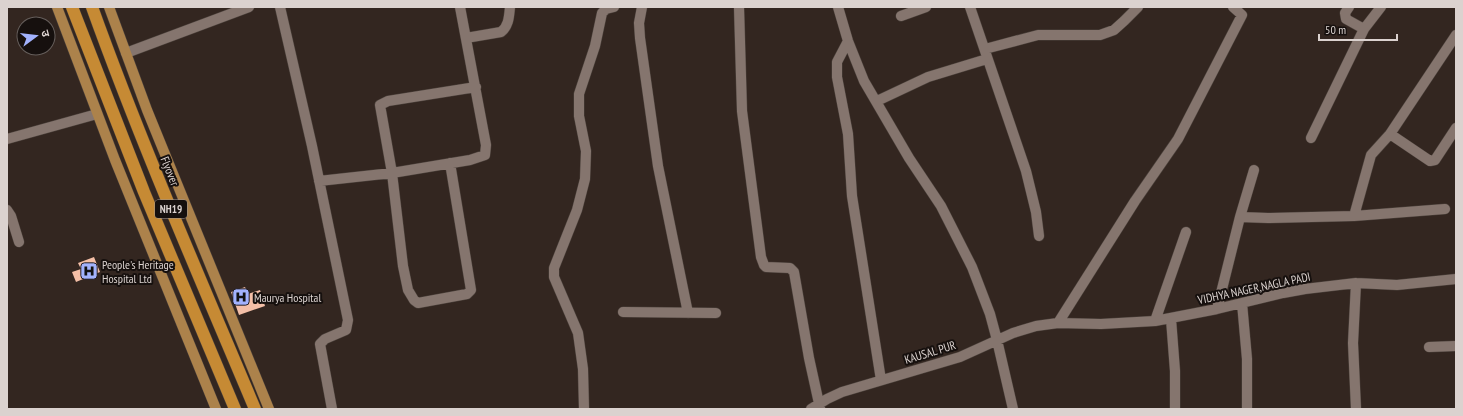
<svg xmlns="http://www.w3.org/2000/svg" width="1463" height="416" font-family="'PT Sans Narrow','Noto Sans Devanagari',sans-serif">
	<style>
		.building { fill: #f4bfa7 }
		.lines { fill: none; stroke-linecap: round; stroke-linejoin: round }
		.minor-casing { stroke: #4c423c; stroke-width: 11 }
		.major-casing { stroke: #4c423c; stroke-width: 11 }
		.highway-casing { stroke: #4c423c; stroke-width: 13 }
		.minor { stroke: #85756e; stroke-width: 10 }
		.major { stroke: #ac824b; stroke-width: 10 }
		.highway { stroke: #c68a34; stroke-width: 12 }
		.labels { text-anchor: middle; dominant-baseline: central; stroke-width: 4; stroke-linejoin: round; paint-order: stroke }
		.shield { fill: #16100e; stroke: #a09895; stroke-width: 1 }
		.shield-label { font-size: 11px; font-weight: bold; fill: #dbd2cf }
		.street-label { font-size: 12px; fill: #dbd2cf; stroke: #16100e }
		.poi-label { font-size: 12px; fill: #dbd2cf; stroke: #16100e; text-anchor: start }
	</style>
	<rect width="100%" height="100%" fill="#332620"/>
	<path class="building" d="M 94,257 L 100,272 L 76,282 L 72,272 L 81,269 L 78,263 Z
		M 245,287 L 248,294 L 260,290 L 265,306 L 239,315 L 231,292 Z"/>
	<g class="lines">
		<defs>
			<path id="minor" d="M 280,7 L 312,146 L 348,320 L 346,330 L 325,339 L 320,344 L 332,409
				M 642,7 L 639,23 L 640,38 L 658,166 L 688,313
				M 739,7 L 742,111 L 761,257 L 764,265 L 766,267 L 790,268 L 794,272 L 809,358 L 820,408
				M 838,7 L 848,41 L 864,81 L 909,158 L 941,206 L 972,267 L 990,314 L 997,340 L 1013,409
				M 970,7 L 1026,171 L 1036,212 L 1039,236
				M 1349,7 L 1345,13 L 1346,19 L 1364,29
				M 901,16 L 926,7
				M 466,38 L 501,32 C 509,26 509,16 510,7
				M 848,41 L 837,62 L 837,77 L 848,134 L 852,196 L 881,380
				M 985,49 L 1038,35 L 1100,35 L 1114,30 L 1124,21 L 1138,7
				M 126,53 L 249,7
				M 877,101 L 928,77 L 987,59
				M 1390,134 L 1430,161 L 1435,160 L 1456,128
				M 1311,138 L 1364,29 L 1381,7
				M 7,139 L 97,114
				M 450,163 L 471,290 L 467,294 L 418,303 L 414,300 L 408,290 L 403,266 L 392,173 L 380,105 L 388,101 L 476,87
				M 319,181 L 392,173 L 470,160 L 485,155 L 486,145 L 460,7
				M 7,210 L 11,216 L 19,242
				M 1354,216 L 1445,209
				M 1240,217 L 1268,218 L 1354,216 L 1371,155 L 1390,134 L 1456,35
				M 1356,283 L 1353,343 L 1356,409
				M 1242,303 L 1247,359 L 1247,409
				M 1217,309 L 1240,217 L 1254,170
				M 623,312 L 716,313
				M 1171,319 L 1175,371 L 1175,409
				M 1155,321 L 1186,232
				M 1058,323 L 1135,201 L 1178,139 L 1242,15 L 1233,7
				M 1429,347 L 1456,346
				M 584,409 L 583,369 L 578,333 L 554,277 L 554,268 L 577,210 L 585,179 L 586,151 L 579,116 L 579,94 L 595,46 L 602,13 L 606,9 L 614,7
				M 811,409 L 827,399 L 842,392 L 960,357 L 1013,333 L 1036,326 L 1058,323 L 1101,324 L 1155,321 L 1217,309 L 1283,293 L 1305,289 L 1356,283 L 1397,285 L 1456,279"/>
			<path id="major" d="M 57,7 L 115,160 L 216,409
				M 109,7 L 147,110 L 269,409"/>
			<path id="highway" d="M 72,7 L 144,192 L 235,409
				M 92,7 C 141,143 199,276 255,409"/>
		</defs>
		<use href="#minor" class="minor-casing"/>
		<use href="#major" class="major-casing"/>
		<use href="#highway" class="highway-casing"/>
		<use href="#minor" class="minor"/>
		<use href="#major" class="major"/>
		<use href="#highway" class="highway"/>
	</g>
	<defs>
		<symbol id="hospital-square" viewBox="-11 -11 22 22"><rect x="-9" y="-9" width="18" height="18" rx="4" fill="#a2b2fd" stroke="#16100e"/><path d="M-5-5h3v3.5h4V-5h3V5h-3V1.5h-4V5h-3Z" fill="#111"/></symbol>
	</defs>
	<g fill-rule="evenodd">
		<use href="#hospital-square" x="79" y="261" width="20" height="20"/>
		<use href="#hospital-square" x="231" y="287" width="20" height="20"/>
	</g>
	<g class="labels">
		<rect class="shield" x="155" y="200" width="32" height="18" rx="3"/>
		<g class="shield-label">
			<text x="171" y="209">NH19</text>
		</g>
		<g class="street-label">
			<text transform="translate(170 171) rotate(68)">Flyover</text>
			<text transform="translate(1254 288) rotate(-12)">VIDHYA NAGER,NAGLA PADI</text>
			<text transform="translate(930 352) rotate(-17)">KAUSAL PUR</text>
		</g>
		<g class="poi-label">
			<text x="102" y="264">People's Heritage<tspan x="102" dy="14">Hospital Ltd</tspan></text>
			<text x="254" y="297">Maurya Hospital</text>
		</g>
	</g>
	<rect width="1463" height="416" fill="none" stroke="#dbd2cf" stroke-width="16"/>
	<g transform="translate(36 36) rotate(75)"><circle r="19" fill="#16100e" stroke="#655e5b"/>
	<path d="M0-3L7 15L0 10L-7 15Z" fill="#a2b2fd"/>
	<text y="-6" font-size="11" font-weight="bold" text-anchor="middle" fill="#dbd2cf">उ</text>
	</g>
	<path d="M1319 34v6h78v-6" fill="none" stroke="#dbd2cf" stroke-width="2"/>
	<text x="1325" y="34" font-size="12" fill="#dbd2cf" stroke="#16100e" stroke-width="3" paint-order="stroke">50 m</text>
</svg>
